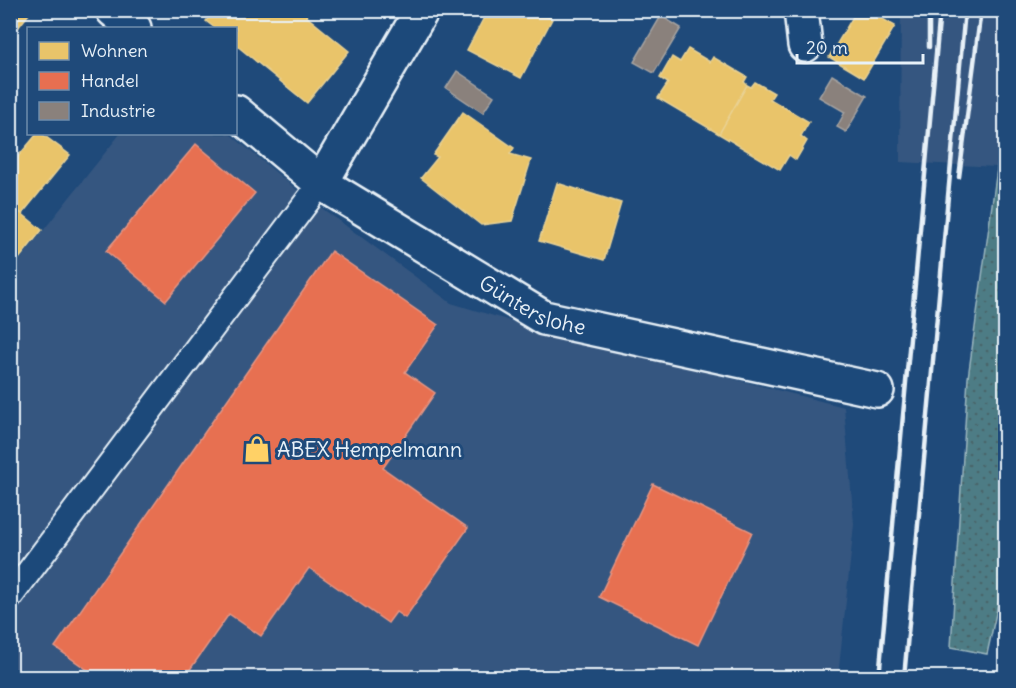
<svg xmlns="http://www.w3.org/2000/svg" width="1016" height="688" font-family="Delius,sans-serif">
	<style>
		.built { fill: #365780 }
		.grass { fill: url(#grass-dots); stroke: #9bb6be; stroke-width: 1.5 }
		.homes { fill: #e9c46a; stroke: #e9d295; stroke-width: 1.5 }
		.shops { fill: #e76f51; stroke: #e79683; stroke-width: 1.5 }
		.industry { fill: #8a817c; stroke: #a6a3a1; stroke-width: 1.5 }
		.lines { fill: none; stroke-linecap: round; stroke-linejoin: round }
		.service-casing { stroke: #e8f1f8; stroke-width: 28 }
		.minor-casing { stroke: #e8f1f8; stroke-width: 38 }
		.service { stroke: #1f4a7a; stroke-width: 24 }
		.minor { stroke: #1f4a7a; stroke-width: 33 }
		.rail { stroke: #e8f1f8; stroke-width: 4.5 }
		.labels { text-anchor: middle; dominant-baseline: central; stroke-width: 6; stroke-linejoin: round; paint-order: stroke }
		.street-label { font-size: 21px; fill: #e8f1f8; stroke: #1f4a7a }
		.poi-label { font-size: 21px; fill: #e8f1f8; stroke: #1f4a7a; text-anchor: start }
	</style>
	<defs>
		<pattern id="grass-dots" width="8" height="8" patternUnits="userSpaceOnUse" patternTransform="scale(1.5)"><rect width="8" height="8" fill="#4e7c85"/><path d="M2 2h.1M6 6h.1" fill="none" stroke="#4a656a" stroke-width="1.8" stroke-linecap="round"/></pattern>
	</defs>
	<rect width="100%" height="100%" fill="#1f4a7a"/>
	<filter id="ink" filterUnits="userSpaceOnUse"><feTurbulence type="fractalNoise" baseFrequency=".0167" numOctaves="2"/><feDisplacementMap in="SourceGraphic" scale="12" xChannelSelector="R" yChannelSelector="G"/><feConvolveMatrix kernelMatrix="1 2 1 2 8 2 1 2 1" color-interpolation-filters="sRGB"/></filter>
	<g filter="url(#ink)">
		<path class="built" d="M 901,11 L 1005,11 L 1006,111 L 998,167 L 900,162 Z
			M 120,134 L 230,134 L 297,190 L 451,303 L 540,330 L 844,407 L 854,524 L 838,677 L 11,677 L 10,257 L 19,261 Z"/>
		<path class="grass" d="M 1005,111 L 1006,568 L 987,654 L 951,647 L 968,378 Z"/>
		<path class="homes" d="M 10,10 L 32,10 L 10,38 Z
			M 214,10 L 303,10 L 308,14 L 306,16 L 349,51 L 307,103 L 236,45 L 236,28 L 215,28 L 206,21 Z
			M 488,10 L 537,10 L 552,19 L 521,78 L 467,50 Z
			M 857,10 L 867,10 L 895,26 L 864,78 L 829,57 Z
			M 688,49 L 710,62 L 713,57 L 747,77 L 744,82 L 747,85 L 719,134 L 658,98 L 668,83 L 660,78 L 672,57 L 680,62 Z
			M 755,82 L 774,93 L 770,99 L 809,122 L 801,136 L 807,141 L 796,160 L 789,155 L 780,170 L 719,134 L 747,85 L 751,87 Z
			M 463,112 L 514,148 L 510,154 L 531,160 L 512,221 L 481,225 L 421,178 L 438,157 L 433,155 Z
			M 37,134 L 42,134 L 70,155 L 22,214 L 10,205 L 10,166 Z
			M 557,183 L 621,203 L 604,260 L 539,241 Z
			M 20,212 L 42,230 L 18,260 L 10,257 L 10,224 Z"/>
		<path class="shops" d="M 196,144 L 255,193 L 166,301 L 106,251 Z
			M 331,251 L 438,325 L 405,372 L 435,393 L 383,468 L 468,528 L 405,618 L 396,612 L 388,623 L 309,568 L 261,636 L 229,614 L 184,678 L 99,678 L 55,647 Z
			M 653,484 L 752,532 L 698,645 L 599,597 Z"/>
		<path class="industry" d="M 661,16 L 681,28 L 654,73 L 634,62 Z
			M 457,71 L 494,96 L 483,113 L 446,88 Z
			M 832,75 L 867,96 L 846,132 L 837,127 L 845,112 L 819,97 Z"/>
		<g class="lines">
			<defs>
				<path id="service" d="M 10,597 L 321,183"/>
				<g id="minor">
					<path d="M 113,10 L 134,28"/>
					<path d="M 801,10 L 805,45"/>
					<path id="s1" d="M 236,112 L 321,183 L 544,318 L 877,390"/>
					<path d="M 321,183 L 422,10"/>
				</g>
			</defs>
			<use href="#service" class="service-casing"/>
			<use href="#minor" class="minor-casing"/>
			<use href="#service" class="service"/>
			<use href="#minor" class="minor"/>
			<path class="rail" d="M 929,47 L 929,10
				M 959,177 L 981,10
				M 879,678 L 940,10
				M 904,678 L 965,10"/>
		</g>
	</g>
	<defs>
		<symbol id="shop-bare" viewBox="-9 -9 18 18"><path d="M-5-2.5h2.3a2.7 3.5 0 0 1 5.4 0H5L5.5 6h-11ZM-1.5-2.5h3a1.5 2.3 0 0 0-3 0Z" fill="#ffd166" stroke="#1f4a7a" stroke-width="2.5" paint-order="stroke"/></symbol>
	</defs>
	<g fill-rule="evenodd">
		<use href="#shop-bare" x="238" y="430" width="38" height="38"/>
	</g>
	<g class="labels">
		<g class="street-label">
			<text stroke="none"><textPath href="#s1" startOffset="356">Günterslohe</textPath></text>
		</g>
		<g class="poi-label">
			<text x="277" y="449">ABEX Hempelmann</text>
		</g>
	</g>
	<rect width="1016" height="688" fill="none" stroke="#1f4a7a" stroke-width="36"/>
	<rect x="18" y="18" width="980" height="652" fill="none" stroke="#e8f1f8" stroke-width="2" filter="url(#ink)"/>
	<rect x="27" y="27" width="210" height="108" fill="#1f4a7a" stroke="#6f8dac" stroke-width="1.5"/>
	<rect x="39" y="42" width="30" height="18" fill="#e9c46a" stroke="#6f8dac" stroke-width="1.5"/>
	<text x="81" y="57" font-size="18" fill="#e8f1f8">Wohnen</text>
	<rect x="39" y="72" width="30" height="18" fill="#e76f51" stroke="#6f8dac" stroke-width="1.5"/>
	<text x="81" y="87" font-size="18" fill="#e8f1f8">Handel</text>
	<rect x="39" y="102" width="30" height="18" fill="#8a817c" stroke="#6f8dac" stroke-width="1.5"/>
	<text x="81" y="117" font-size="18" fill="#e8f1f8">Industrie</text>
	<path d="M797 54v9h126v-9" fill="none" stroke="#e8f1f8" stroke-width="3"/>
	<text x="806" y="54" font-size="18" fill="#e8f1f8" stroke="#1f4a7a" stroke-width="4.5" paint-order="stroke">20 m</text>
</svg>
